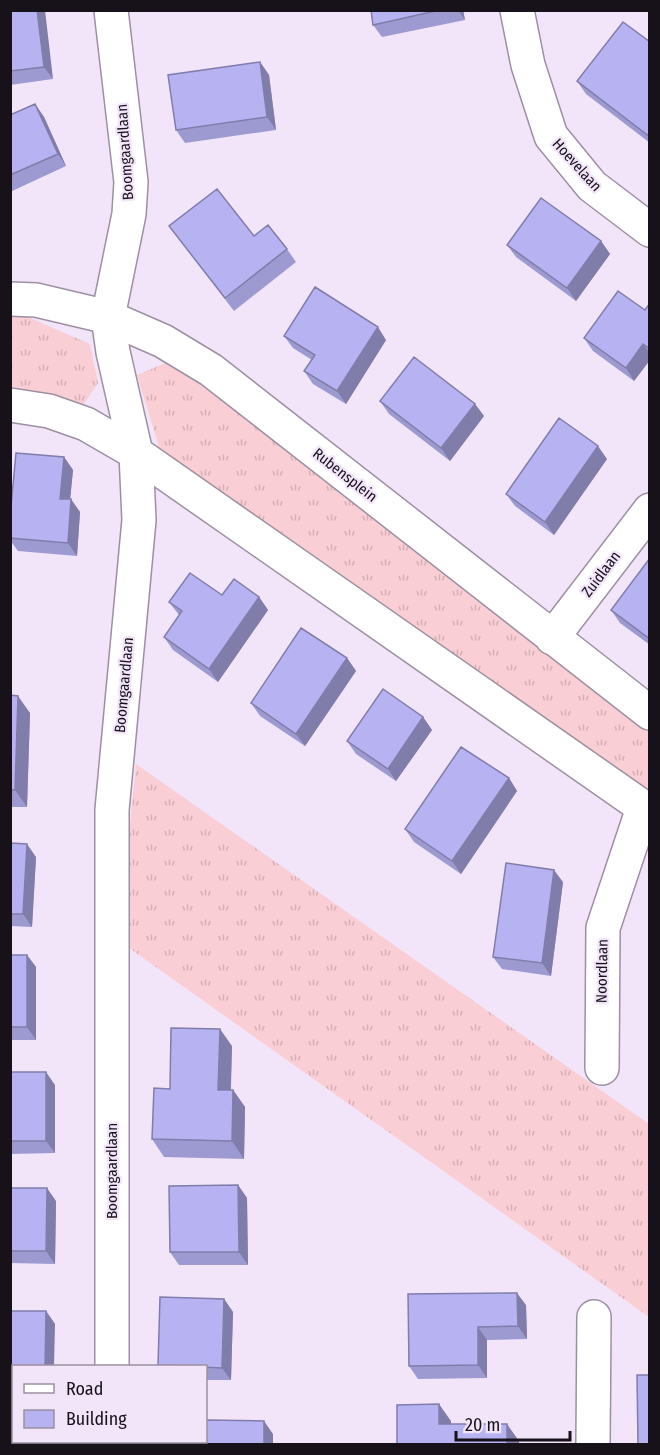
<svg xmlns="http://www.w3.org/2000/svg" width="660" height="1455" font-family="'Fira Sans Condensed',sans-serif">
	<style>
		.grass { fill: url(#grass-tufts) }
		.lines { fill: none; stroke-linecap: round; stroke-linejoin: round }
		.street-casing { stroke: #9c90a2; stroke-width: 36 }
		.street { stroke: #fff; stroke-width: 33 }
		.wall { fill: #9d9ad1 }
		.shaded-wall { fill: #807daa }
		.building { fill: #b7b3f3; stroke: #807daa; stroke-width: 1.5 }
		.labels { text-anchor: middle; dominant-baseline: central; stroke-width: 4.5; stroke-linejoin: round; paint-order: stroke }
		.street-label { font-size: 15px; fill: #171219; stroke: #f2e5f9 }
	</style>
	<defs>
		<pattern id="grass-tufts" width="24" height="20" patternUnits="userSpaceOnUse" patternTransform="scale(1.5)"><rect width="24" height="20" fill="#faced5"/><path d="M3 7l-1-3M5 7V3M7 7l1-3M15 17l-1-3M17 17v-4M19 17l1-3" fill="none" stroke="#d6b0b6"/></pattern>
	</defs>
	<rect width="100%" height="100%" fill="#f2e5f9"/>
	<path class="grass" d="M 21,314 L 90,344 L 98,383 L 84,404 L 11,386 L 10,315 Z
		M 170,361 L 649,730 L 649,795 L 160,450 L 137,375 Z
		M 136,764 L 649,1124 L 649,1317 L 129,948 L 127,854 Z"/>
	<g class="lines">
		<defs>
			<path id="street" d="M 111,10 L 131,182 L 129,214 L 108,317 L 113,352 L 136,453 L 139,520 L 112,810 L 112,1366
				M 517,10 L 528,65 L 551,136 L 592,186 L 650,230
				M 10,299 L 36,300 L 108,317 L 163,341 L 211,370 L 650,713
				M 10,405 L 49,411 L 86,424 L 136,453 L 650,812
				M 552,638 L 650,510
				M 602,1068 L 603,928 L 643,808
				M 112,1444 L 112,1442
				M 593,1444 L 594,1317"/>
		</defs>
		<use href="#street" class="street-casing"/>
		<use href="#street" class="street"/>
	</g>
	<path class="wall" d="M 10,10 L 53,79 L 10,85 Z
		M 371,10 L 463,10 L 465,20 L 382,37 L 373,25 Z
		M 650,42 L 650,143 L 586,94 L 577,81 Z
		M 260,62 L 269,75 L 276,130 L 185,143 L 176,130 Z
		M 35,104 L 44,117 L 66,166 L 10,192 L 10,115 Z
		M 169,226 L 254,236 L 287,249 L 296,262 L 234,311 Z
		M 601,241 L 610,254 L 576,301 L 516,257 L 507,245 Z
		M 650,303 L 650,360 L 634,381 L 593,351 L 584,338 L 645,310 Z
		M 284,336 L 386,340 L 346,404 L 313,384 L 304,371 L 312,360 L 293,348 Z
		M 380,401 L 475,404 L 484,416 L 450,461 L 389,414 Z
		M 64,457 L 73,470 L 70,499 L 80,512 L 77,556 L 18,551 L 10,540 L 10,517 Z
		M 607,459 L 554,535 L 515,506 L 506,494 Z
		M 650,558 L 650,645 L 620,623 L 611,610 Z
		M 222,595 L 259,597 L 268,610 L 218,682 L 173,650 L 164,637 L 179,615 L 169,602 Z
		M 347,658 L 356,671 L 305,746 L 260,716 L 251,703 Z
		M 10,695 L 30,713 L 27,807 L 10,807 Z
		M 423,717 L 432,730 L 396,781 L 356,754 L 347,741 Z
		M 509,778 L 517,791 L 461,874 L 414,842 L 405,829 Z
		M 10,843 L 36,857 L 32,927 L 10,926 Z
		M 563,882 L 551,976 L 502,969 L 493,957 Z
		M 10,955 L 27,955 L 36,967 L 36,1040 L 10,1040 Z
		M 232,1046 L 231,1090 L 233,1090 L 245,1107 L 244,1159 L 164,1157 L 152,1139 L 170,1089 Z
		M 10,1072 L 55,1085 L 55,1153 L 10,1154 Z
		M 238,1185 L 247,1198 L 248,1265 L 179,1265 L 170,1252 Z
		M 10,1188 L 56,1201 L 55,1264 L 10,1263 Z
		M 408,1294 L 526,1305 L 527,1339 L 487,1340 L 487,1378 L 418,1379 L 409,1366 Z
		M 224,1299 L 233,1312 L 231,1380 L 206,1380 L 206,1366 L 158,1366 L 158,1365 Z
		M 10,1311 L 46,1311 L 55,1324 L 14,1366 L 14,1383 L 10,1383 Z"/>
	<path class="shaded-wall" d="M 37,10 L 45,10 L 53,79 L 44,67 Z
		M 458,10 L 463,10 L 465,20 Z
		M 260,62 L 269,75 L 276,130 L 267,117 Z
		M 35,104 L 44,117 L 66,166 L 58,154 Z
		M 601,241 L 610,254 L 576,301 L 567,288 Z
		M 378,327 L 386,340 L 346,404 L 337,391 Z
		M 643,344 L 650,353 L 650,360 L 634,381 L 626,368 Z
		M 475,404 L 484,416 L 450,461 L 441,448 Z
		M 598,446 L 607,459 L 554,535 L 545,522 Z
		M 64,457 L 73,470 L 69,511 L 60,499 Z
		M 71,499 L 80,512 L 77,556 L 68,543 Z
		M 259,597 L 268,610 L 218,682 L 209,669 Z
		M 347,658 L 356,671 L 305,746 L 296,734 Z
		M 18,696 L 30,713 L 27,807 L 15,790 Z
		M 423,717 L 432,730 L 396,781 L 388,769 Z
		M 509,778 L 517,791 L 461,874 L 452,861 Z
		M 27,844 L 36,857 L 32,927 L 23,914 Z
		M 554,870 L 563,882 L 551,976 L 542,963 Z
		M 27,955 L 36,967 L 36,1040 L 27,1027 Z
		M 220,1029 L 232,1046 L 230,1107 L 218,1090 Z
		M 46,1072 L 55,1085 L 55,1153 L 46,1141 Z
		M 233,1090 L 245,1107 L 244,1159 L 232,1141 Z
		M 238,1185 L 247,1198 L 248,1265 L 239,1252 Z
		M 47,1188 L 56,1201 L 55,1264 L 46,1251 Z
		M 517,1293 L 526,1305 L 527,1339 L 518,1326 Z
		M 224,1299 L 233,1312 L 231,1380 L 222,1368 Z
		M 46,1311 L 55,1324 L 54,1366 L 45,1366 Z
		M 478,1327 L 487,1340 L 487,1378 L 478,1365 Z
		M 439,1404 L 451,1421 L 451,1441 L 439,1424 Z
		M 10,1418 L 14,1422 L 14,1442 L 17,1442 L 17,1444 L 10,1444 Z
		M 264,1421 L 273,1434 L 273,1444 L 264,1444 Z
		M 507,1424 L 519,1441 L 519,1444 L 507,1444 Z"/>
	<path class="building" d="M 10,10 L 37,10 L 44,67 L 10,71 Z
		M 371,10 L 440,10 L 373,25 Z
		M 623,22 L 650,42 L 650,137 L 577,81 Z
		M 260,62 L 267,117 L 176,130 L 168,75 Z
		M 35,104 L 58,154 L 10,175 L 10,115 Z
		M 217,189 L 254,236 L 268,225 L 287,249 L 225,298 L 169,226 Z
		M 541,198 L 601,241 L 567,288 L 507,245 Z
		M 315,287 L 378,327 L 337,391 L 304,371 L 315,355 L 284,336 Z
		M 618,291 L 645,310 L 650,303 L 650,349 L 643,344 L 626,368 L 584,338 Z
		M 414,357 L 475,404 L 441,448 L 380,401 Z
		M 559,418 L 598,446 L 545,522 L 506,494 Z
		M 16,453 L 64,457 L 60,499 L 71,499 L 68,543 L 10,538 L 10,517 Z
		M 650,558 L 650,639 L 611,610 Z
		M 190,573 L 222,595 L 234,579 L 259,597 L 209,669 L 164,637 L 182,611 L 169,602 Z
		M 301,628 L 347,658 L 296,734 L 251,703 Z
		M 383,689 L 423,717 L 388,769 L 347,741 Z
		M 10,695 L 18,696 L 15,790 L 10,790 Z
		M 461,747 L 509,778 L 452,861 L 405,829 Z
		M 10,843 L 27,844 L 23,914 L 10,914 Z
		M 506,863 L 554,870 L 542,963 L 493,957 Z
		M 10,955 L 27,955 L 27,1027 L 10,1027 Z
		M 171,1028 L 220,1029 L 218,1090 L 233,1090 L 232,1141 L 152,1139 L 154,1088 L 170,1089 Z
		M 10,1072 L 46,1072 L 46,1141 L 10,1141 Z
		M 238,1185 L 239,1252 L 170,1252 L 169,1186 Z
		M 10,1188 L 47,1188 L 46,1251 L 10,1251 Z
		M 517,1293 L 518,1326 L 478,1327 L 478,1365 L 409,1366 L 408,1294 Z
		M 160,1297 L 224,1299 L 222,1368 L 158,1365 Z
		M 10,1311 L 46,1311 L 45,1366 L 14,1366 L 14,1370 L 10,1370 Z
		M 637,1375 L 650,1375 L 650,1444 L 638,1444 Z
		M 439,1404 L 439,1424 L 507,1424 L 507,1444 L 397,1444 L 397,1405 Z
		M 206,1420 L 264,1421 L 264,1444 L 175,1444 L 175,1442 L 206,1442 Z"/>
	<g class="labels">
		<g class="street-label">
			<text transform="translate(125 152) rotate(-94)">Boomgaardlaan</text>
			<text transform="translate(577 165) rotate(48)">Hoevelaan</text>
			<text transform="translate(345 475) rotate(38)">Rubensplein</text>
			<text transform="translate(601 574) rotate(-53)">Zuidlaan</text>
			<text transform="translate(124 685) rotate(-85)">Boomgaardlaan</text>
			<text transform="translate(602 971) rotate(-89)">Noordlaan</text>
			<text transform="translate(112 1171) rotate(-90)">Boomgaardlaan</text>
		</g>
	</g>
	<rect width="660" height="1455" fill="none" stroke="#171219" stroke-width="24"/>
	<rect x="12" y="1365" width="195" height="78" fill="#f2e5f9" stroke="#9a919f" stroke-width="1.5"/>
	<rect x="24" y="1384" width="30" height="9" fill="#ffffff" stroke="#9a919f" stroke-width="1.5"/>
	<text x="66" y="1395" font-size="18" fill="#171219">Road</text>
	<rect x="24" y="1410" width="30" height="18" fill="#b7b3f3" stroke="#9a919f" stroke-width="1.5"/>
	<text x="66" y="1425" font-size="18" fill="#171219">Building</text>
	<path d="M456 1431v9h114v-9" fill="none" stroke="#171219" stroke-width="3"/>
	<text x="465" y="1431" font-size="18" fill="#171219" stroke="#f2e5f9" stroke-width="4.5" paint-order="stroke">20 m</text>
</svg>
